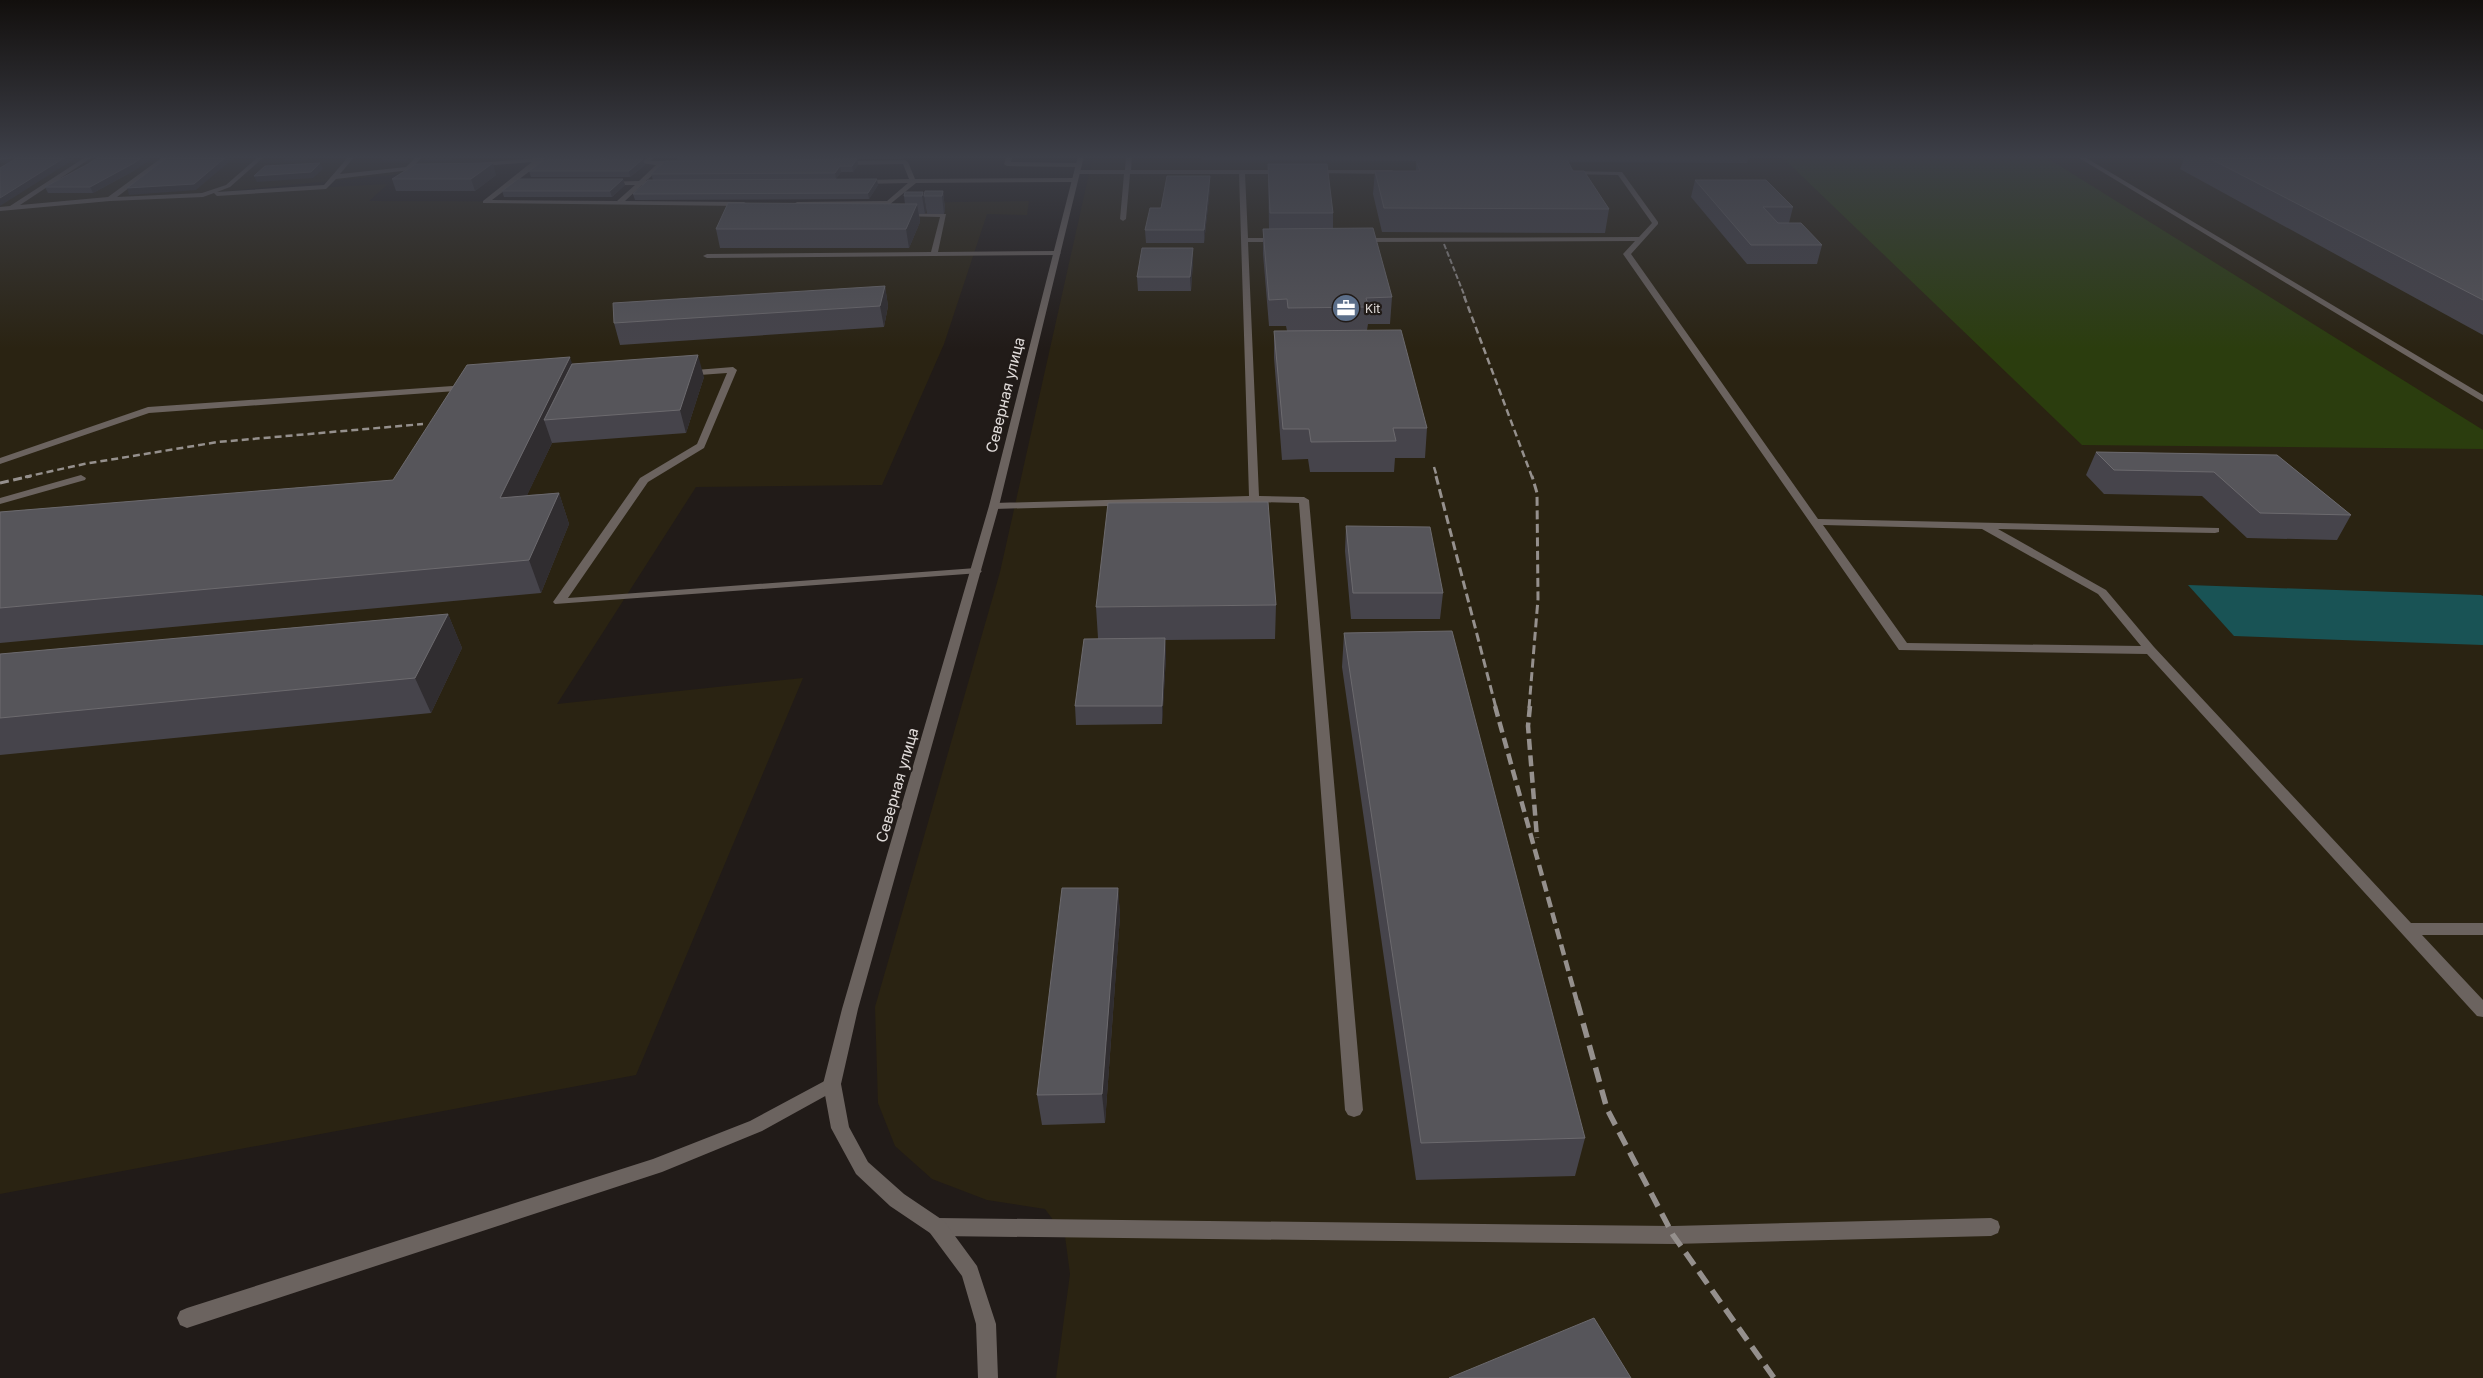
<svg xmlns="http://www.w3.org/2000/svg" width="2483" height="1378" font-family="Inter,sans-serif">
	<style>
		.industrial { fill: #2a2312 }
		.green { fill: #2b3d0e }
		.water { fill: #195355 }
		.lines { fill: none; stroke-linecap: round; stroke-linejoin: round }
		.lane { fill: #6b635f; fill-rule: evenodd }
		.street { fill: #6b635f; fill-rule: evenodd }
		.rail-far4 { stroke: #95908d; stroke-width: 2; stroke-dasharray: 5.5 2.5; stroke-linecap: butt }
		.rail-far3 { stroke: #95908d; stroke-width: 2.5; stroke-dasharray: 7 4; stroke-linecap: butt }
		.rail-far2 { stroke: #95908d; stroke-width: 3; stroke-dasharray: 9 4.5; stroke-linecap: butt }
		.rail-far1 { stroke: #95908d; stroke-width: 4.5; stroke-dasharray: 11 5.5; stroke-linecap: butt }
		.rail { stroke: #95908d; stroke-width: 5.5; stroke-dasharray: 15 8; stroke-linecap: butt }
		.wall { fill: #46444b }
		.shaded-wall { fill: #302d30 }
		.building { fill: #56555a; stroke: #6c6a6e }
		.labels { text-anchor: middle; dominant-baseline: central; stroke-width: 4.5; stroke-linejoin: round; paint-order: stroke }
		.far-poi-label { font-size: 12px; fill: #e0dbd9; stroke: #211b18; text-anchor: start }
		.street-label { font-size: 15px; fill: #e0dbd9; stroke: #211b18 }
	</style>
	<rect width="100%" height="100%" fill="#211b18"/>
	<path class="industrial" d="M 10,156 L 583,156 L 199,194 L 388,184 L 369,201 L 889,203 L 1029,201 L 1027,215 L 987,214 L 944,344 L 882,485 L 696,487 L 557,704 L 803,678 L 636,1075 L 0,1194 L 0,161 Z
		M 1093,156 L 2483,156 L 2483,1378 L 1056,1378 L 1070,1274 L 1065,1236 L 1045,1209 L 987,1200 L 932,1179 L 895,1146 L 878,1103 L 875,1007 L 1000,572 Z"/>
	<path class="green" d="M 1781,156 L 2044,156 L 2483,430 L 2483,449 L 2082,445 Z"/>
	<path class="water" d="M 2188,585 L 2481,595 L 2483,596 L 2483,645 L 2234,636 Z"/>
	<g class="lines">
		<path class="lane" d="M 0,156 L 23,156 L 24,157 L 0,160 Z
			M 87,156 L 94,156 L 20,205 L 108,197 L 164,156 L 171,156 L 117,197 L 202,193 L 226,185 L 259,156 L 265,156 L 230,187 L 217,192 L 324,185 L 349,156 L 355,156 L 340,174 L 406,167 L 417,156 L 423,156 L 410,170 L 336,179 L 326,189 L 217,196 L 214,193 L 203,197 L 110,201 L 0,211 L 0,207 L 10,206 Z
			M 541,156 L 547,156 L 543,161 L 492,200 L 617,201 L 635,185 L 607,185 L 605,182 L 639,181 L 656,165 L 641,163 L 650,156 L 656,156 L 650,161 L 678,161 L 681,163 L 664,165 L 646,181 L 662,181 L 664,184 L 642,185 L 625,201 L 744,202 L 747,204 L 744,206 L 483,203 L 483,201 L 532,162 L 481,166 L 479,163 L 537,158 Z
			M 601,156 L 608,156 L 603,160 L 599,160 Z
			M 1007,156 L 1013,156 L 1011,162 L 1079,163 L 1082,165 L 1079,167 L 1007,166 L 1004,164 Z
			M 1126,156 L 1132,156 L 1131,170 L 1284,170 L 1287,172 L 1284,174 L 1245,174 L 1248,238 L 1280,238 L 1284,240 L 1280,242 L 1248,242 L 1259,496 L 1304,497 L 1309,500 L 1363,1110 L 1360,1115 L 1354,1117 L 1348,1115 L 1345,1110 L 1299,503 L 1254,502 L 994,509 L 989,506 L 994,503 L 1249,496 L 1239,174 L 1130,174 L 1126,219 L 1123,221 L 1120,219 L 1124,174 L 1077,174 L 1074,172 L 1077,170 L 1125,170 Z
			M 2076,156 L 2083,156 L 2483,395 L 2483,402 Z
			M 905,160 L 908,162 L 915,179 L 1075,178 L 1078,180 L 1075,182 L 916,183 L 889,205 L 797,206 L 794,204 L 797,202 L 887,201 L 908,183 L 862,184 L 859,182 L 862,180 L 909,179 L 903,164 L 840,165 L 837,163 L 840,161 Z
			M 1312,170 L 1392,170 L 1395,172 L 1392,174 L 1310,173 Z
			M 1569,171 L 1622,172 L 1658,222 L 1658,224 L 1631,254 L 1818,519 L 2219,528 L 2219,532 L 2215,533 L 1998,529 L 2106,590 L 2154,647 L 2411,923 L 2483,923 L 2483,935 L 2422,935 L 2483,1000 L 2483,1017 L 2477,1016 L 2147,654 L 1899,650 L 1623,254 L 1635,241 L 1360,242 L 1356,240 L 1360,238 L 1639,237 L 1652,223 L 1618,175 L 1567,174 ZM 1823,525 L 1982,529 L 2098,594 L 2141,646 L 1907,643 Z
			M 901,213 L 946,214 L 938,252 L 1057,251 L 1061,253 L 1057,255 L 707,258 L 703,256 L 707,254 L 931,252 L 940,217 L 899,216 L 899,214 Z
			M 733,367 L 737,370 L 704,448 L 648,482 L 568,598 L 976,568 L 982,571 L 980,573 L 555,604 L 553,602 L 640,478 L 697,444 L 727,373 L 686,376 L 683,375 L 683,371 Z
			M 467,385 L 471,388 L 470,390 L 149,413 L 0,464 L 0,458 L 148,407 Z
			M 81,475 L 86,478 L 85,480 L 0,504 L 0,498 Z
			M 832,1077 L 838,1079 L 841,1084 L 838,1089 L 762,1131 L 662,1172 L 187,1328 L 180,1325 L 177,1318 L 180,1311 L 187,1308 L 653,1159 L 750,1121 Z
			M 937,1218 L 1673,1226 L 1991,1218 L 1998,1221 L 2000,1227 L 1998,1233 L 1991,1236 L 1673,1244 L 937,1236 L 930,1233 L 928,1227 L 930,1221 Z"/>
		<path class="street" d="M 1078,156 L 1084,156 L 999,506 L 858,1009 L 841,1084 L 849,1127 L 868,1162 L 904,1194 L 944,1221 L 977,1266 L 996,1324 L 998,1378 L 978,1378 L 976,1324 L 962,1276 L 930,1233 L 890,1206 L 856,1174 L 831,1128 L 823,1084 L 842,1009 L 989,506 Z"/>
		<path class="rail-far4" d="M 1444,244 L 1465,297"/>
		<path class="rail-far3" d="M 1464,296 L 1532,477
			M 1434,467 L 1437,477
			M 25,477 L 84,464 L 218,442 L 423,424"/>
		<path class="rail-far2" d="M 1436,476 L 1496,708
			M 0,483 L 31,476
			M 1529,708 L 1538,599 L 1537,493 L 1532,476"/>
		<path class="rail-far1" d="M 1495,706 L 1577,1002
			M 1530,706 L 1528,726 L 1537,838"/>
		<path class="rail" d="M 1577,1001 L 1607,1109 L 1673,1235 L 1774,1378"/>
	</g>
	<path class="wall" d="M 677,156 L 905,156 L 902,159 L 857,159 L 858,165 L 853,172 L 841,172 L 836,179 L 878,185 L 869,199 L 635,200 L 633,194 L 653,180 L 651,174 L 840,159 L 678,160 Z
		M 1202,156 L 1749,156 L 1747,163 L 1568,162 L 1573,171 L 1609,209 L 1605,233 L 1382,232 L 1373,194 L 1375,171 L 1416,171 L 1416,161 L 1202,160 Z
		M 2185,156 L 2483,156 L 2483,335 L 2180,169 Z
		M 643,159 L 645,165 L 630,177 L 531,177 L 529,171 Z
		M 1268,164 L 1333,213 L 1333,229 L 1392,297 L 1390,324 L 1368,324 L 1367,330 L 1427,428 L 1425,458 L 1395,458 L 1394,472 L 1310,472 L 1308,459 L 1282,460 L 1274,358 L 1274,331 L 1287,331 L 1286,326 L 1269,326 L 1263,254 L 1263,229 L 1269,229 Z
		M 137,169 L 93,193 L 48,193 L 45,187 Z
		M 496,175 L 475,191 L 396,191 L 392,179 Z
		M 623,179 L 625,185 L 612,197 L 504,197 L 502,191 Z
		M 1695,180 L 1793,207 L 1789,223 L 1822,245 L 1817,264 L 1747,264 L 1691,197 Z
		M 1210,188 L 1204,243 L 1146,243 L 1145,230 L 1161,208 Z
		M 943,191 L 945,209 L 944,214 L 927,214 L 924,196 Z
		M 923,192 L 926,210 L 925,214 L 919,214 L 920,222 L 909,248 L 720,248 L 716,229 L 905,204 L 904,196 Z
		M 1193,248 L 1193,261 L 1191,291 L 1138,291 L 1137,277 Z
		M 885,286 L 888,306 L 884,327 L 620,345 L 614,323 Z
		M 572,364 L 704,377 L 686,433 L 552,443 L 527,495 L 559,493 L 569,524 L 541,593 L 0,643 L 0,512 L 393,480 Z
		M 2096,452 L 2277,455 L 2351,515 L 2337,540 L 2247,538 L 2202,496 L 2104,494 L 2086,475 Z
		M 1346,526 L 1443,593 L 1440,619 L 1351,619 L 1345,551 Z
		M 1276,605 L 1275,639 L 1165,640 L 1166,656 L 1162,724 L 1076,725 L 1075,706 L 1098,638 L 1096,607 Z
		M 448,614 L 462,648 L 431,713 L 0,755 L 0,654 Z
		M 1344,633 L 1585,1138 L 1575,1176 L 1416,1180 L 1342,667 Z
		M 1118,888 L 1120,916 L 1105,1123 L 1042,1125 L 1037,1095 Z"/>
	<path class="shaded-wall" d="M 67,156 L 79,156 L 0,206 L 0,198 Z
		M 144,156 L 155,156 L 137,169 L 93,193 L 90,187 Z
		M 227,156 L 236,156 L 196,190 L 129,195 L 127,188 Z
		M 282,156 L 338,156 L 336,157 L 284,161 Z
		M 381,156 L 410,156 L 405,161 L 383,162 Z
		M 424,156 L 466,156 L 454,157 L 451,160 L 426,162 Z
		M 643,159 L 645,165 L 630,177 L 629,171 Z
		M 857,159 L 858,165 L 853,172 L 852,166 Z
		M 320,163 L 323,169 L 313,178 L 257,182 L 254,176 Z
		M 493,163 L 496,175 L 475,191 L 471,179 Z
		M 840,166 L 841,172 L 836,179 L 835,173 Z
		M 1210,176 L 1210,188 L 1204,243 L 1204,230 Z
		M 623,179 L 625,185 L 612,197 L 610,191 Z
		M 877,179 L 878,185 L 869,199 L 868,193 Z
		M 943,191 L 945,209 L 944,214 L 942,196 Z
		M 923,192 L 926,210 L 925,214 L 922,196 Z
		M 917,204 L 920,222 L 909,248 L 906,229 Z
		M 1193,248 L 1193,261 L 1191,291 L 1190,277 Z
		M 885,286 L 888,306 L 884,327 L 880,306 Z
		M 698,355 L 704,377 L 686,433 L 680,410 Z
		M 570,357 L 579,386 L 544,420 L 552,443 L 511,529 L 500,498 Z
		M 559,493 L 569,524 L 541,593 L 529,560 Z
		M 448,614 L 462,648 L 431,713 L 415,678 Z
		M 1165,638 L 1166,656 L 1162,724 L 1162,706 Z
		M 1118,888 L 1120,916 L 1105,1123 L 1102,1094 Z"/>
	<path class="building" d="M 20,156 L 67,156 L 0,198 L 0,168 Z
		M 100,156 L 144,156 L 134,163 L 90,187 L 45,187 L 88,164 Z
		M 169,156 L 227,156 L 194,184 L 127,188 Z
		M 2205,156 L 2483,156 L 2483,300 Z
		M 546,159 L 643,159 L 629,171 L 529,171 Z
		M 857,159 L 852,166 L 840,166 L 835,173 L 651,174 L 665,161 Z
		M 1416,160 L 1567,160 L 1573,171 L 1584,171 L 1609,209 L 1384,208 L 1375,171 L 1420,171 Z
		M 320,163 L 311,172 L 254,176 L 265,166 Z
		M 493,163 L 471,179 L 392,179 L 416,164 Z
		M 1268,164 L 1327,164 L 1333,213 L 1270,213 Z
		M 1167,176 L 1210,176 L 1204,230 L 1145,230 L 1150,208 L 1161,208 Z
		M 518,179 L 623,179 L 610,191 L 502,191 Z
		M 877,179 L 868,193 L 633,194 L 648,180 Z
		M 1695,180 L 1766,180 L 1793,207 L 1763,207 L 1778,223 L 1801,223 L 1822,245 L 1751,245 Z
		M 925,191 L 943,191 L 942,196 L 924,196 Z
		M 905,192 L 923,192 L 922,196 L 904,196 Z
		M 728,203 L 917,204 L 906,229 L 716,229 Z
		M 1373,228 L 1392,297 L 1366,298 L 1369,307 L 1288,308 L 1287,299 L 1269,300 L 1263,229 Z
		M 1142,248 L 1193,248 L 1190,277 L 1137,277 Z
		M 885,286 L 880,306 L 614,323 L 613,303 Z
		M 1401,330 L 1427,428 L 1393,428 L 1396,441 L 1311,442 L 1309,429 L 1283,429 L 1274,331 Z
		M 698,355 L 680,410 L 544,420 L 572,364 Z
		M 570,357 L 500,498 L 559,493 L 529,560 L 0,608 L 0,512 L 393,480 L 467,365 Z
		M 2096,452 L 2277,455 L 2351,515 L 2260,513 L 2214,472 L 2114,470 Z
		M 1268,502 L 1276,605 L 1096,607 L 1108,503 Z
		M 1346,526 L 1430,527 L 1443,593 L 1353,593 Z
		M 448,614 L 415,678 L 0,718 L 0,654 Z
		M 1452,631 L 1585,1138 L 1421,1143 L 1344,633 Z
		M 1165,638 L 1162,706 L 1075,706 L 1084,639 Z
		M 1062,888 L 1118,888 L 1102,1094 L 1037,1095 Z
		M 1594,1318 L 1631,1378 L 1449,1378 Z"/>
	<linearGradient id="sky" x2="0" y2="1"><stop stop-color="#120f0d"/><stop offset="0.45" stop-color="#3d3f48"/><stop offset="1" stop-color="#3d3f48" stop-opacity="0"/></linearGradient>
	<rect width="2483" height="349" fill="url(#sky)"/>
	<defs>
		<symbol id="office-disc" viewBox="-11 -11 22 22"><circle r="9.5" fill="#5c6f8a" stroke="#211b18"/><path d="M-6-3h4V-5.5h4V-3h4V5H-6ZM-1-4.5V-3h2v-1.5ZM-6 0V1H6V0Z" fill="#fff"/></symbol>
	</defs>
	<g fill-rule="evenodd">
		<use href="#office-disc" x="1330" y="292" width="32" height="32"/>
	</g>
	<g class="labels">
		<g class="far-poi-label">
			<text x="1365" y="308">Kit</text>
		</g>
		<g class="street-label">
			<text transform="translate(1005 395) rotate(-76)">Северная улица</text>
			<text transform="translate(897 785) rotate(-74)">Северная улица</text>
		</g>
	</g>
</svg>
